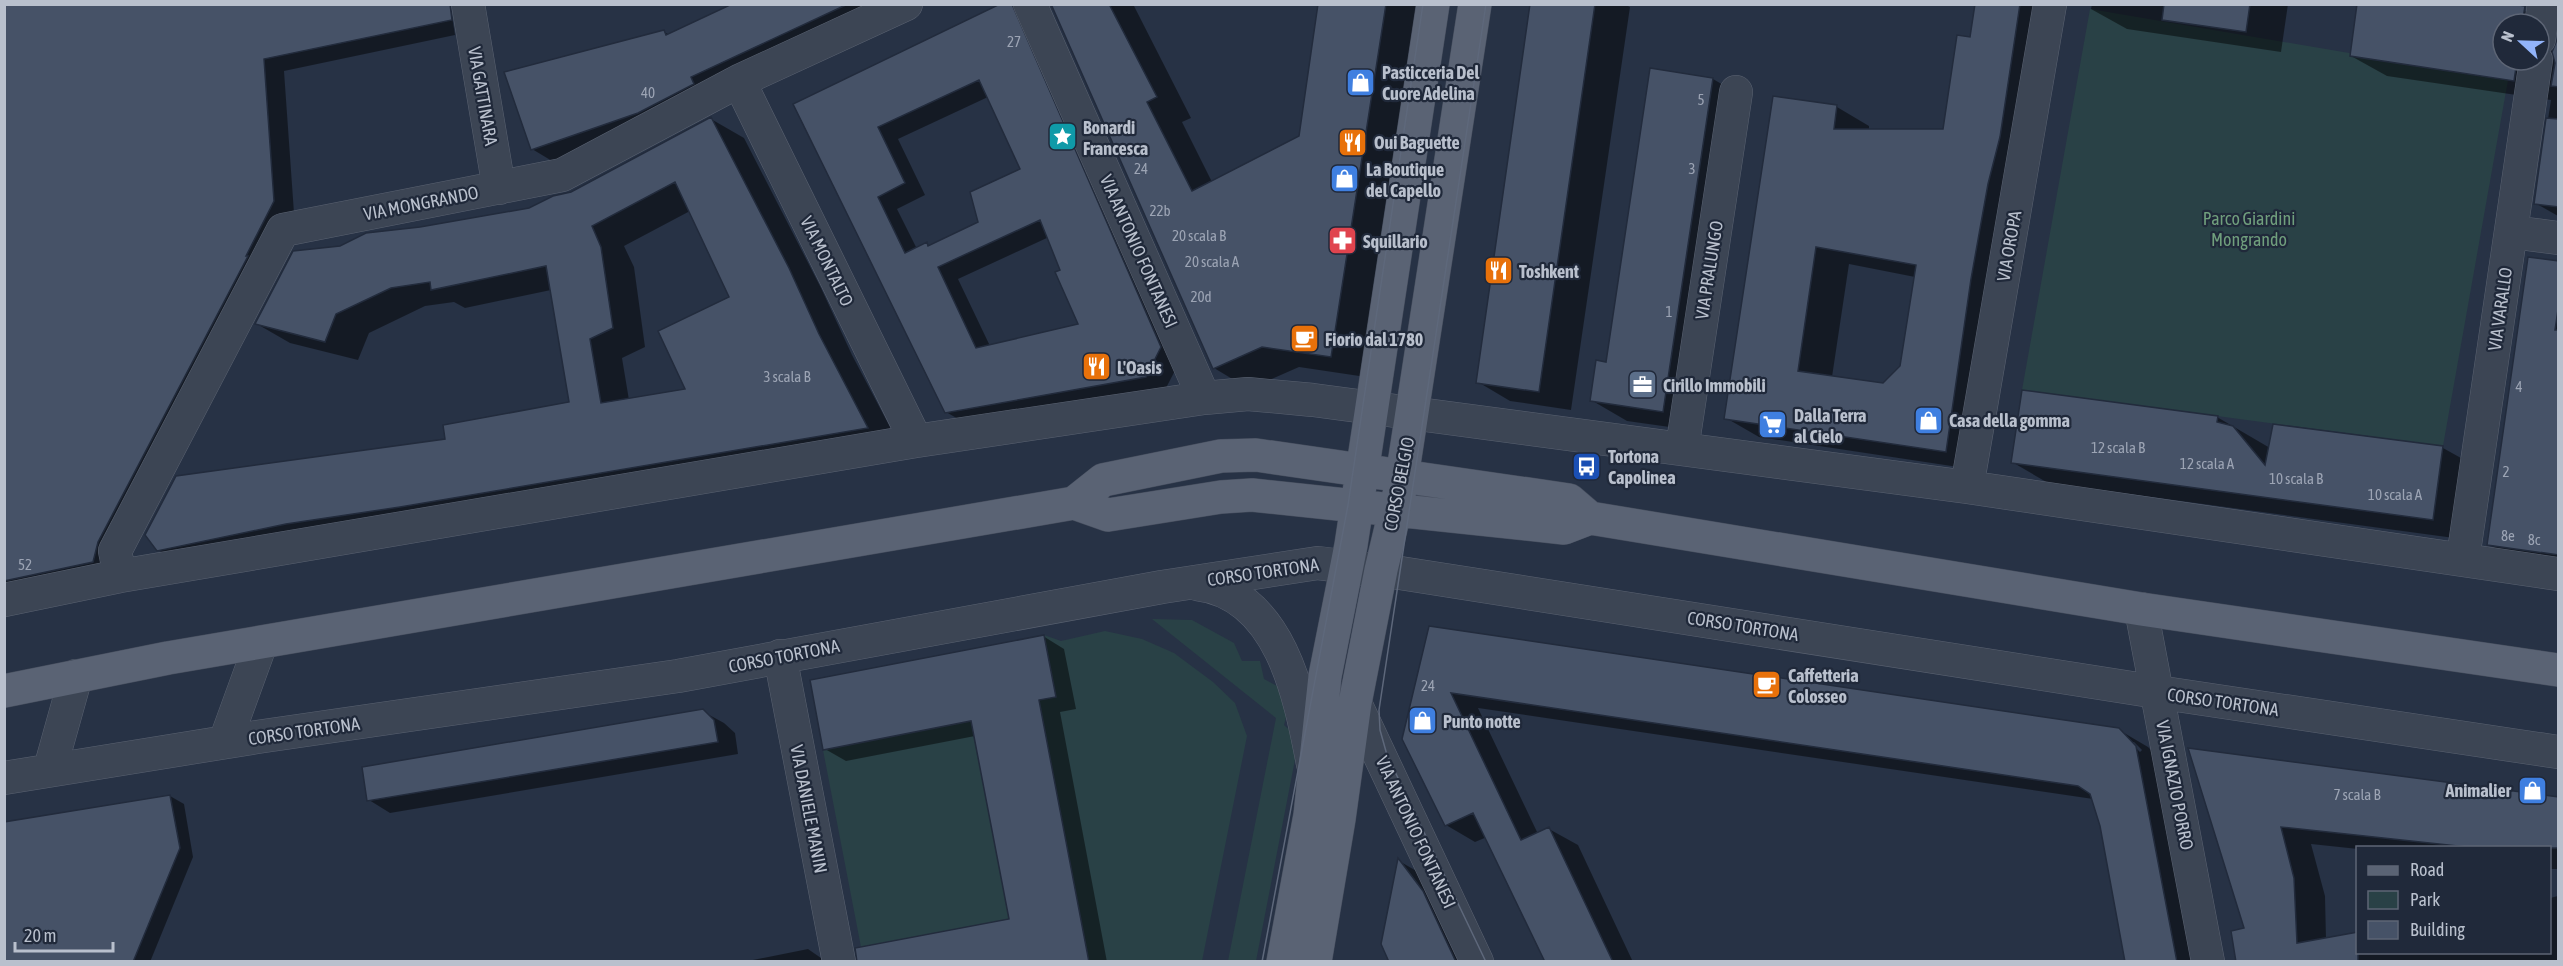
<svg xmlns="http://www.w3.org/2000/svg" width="2563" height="966" font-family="'Asap Condensed',sans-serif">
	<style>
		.green { fill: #294146 }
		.shadow { fill: #0007; fill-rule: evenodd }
		.building { fill: #465267; stroke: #222b3c; stroke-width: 1.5; fill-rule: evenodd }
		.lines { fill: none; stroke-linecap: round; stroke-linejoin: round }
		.minor-casing { stroke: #5a6271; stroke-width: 34 }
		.major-casing { stroke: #454d5d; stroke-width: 34 }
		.minor { stroke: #3c4554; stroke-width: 33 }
		.major { stroke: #5a6374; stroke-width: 33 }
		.tram { stroke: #5e687b; stroke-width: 1.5 }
		.labels { text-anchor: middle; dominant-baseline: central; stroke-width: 4.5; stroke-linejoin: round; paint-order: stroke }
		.number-label { font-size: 15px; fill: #9ca4b4 }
		.poi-label { font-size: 18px; font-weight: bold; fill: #b9c0cd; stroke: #20293a; text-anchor: start }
		.street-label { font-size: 18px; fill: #b9c0cd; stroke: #20293a }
		.park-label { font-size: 18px; fill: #709f7d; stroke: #20293a }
	</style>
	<rect width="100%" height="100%" fill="#273245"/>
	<path class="green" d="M 2090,9 L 2508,80 L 2443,446 L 2022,390 Z
		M 1152,619 L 1192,620 L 1234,643 L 1242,661 L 1260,661 L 1264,679 L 1277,686 L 1289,706 L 1284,725 L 1299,739 L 1256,961 L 1228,961 L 1276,718 Z
		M 1105,631 L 1142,639 L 1174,653 L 1213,682 L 1235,703 L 1247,736 L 1202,961 L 1089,961 L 1039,700 L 1056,697 L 1044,635 L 1061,641 Z
		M 969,712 L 1009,919 L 861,947 L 823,750 Z"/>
	<path class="shadow" d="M 4,4 L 450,4 L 455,35 L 284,71 L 294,213 L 114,574 L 4,596 Z
		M 736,4 L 927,4 L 567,170 L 532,149 L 664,32 L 670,35 Z
		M 1004,4 L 1019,4 L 1181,359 L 1166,388 L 967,424 L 946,412 L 795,104 ZM 988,97 L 1022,170 L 980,222 L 930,246 L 927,244 L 917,249 L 897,209 L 925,195 L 898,139 ZM 1049,237 L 1081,325 L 990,346 L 958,279 Z
		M 1052,4 L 1133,4 L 1191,118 L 1182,122 L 1212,182 L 1301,137 L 1320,4 L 1425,4 L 1366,377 L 1299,367 L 1249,389 L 1214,368 Z
		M 1532,4 L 1624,4 L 1630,7 L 1571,410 L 1510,401 L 1478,382 Z
		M 1977,4 L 2055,4 L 1978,470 L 1759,437 L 1726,418 L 1837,107 L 1869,126 L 1869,131 L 1944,130 L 1971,39 ZM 1849,264 L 1915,277 L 1902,366 L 1883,385 L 1832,377 Z
		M 2092,4 L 2288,4 L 2281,52 L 2127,29 L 2091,9 Z
		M 2518,7 L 2554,28 L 2552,45 L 2555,47 L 2558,43 L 2558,216 L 2535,203 L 2551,100 L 2387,76 L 2351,56 ZM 2503,24 L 2539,24 L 2539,60 L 2503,60 Z
		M 1652,70 L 1713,79 L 1749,100 L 1698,431 L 1627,421 L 1591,400 L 1607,364 Z
		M 711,119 L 744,138 L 821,288 L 852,355 L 900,446 L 191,569 L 158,550 L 447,440 L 571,403 L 551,290 L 465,308 L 454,302 L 425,306 L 369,333 L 358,360 L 290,343 L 257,324 L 340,248 L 421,228 L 529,210 L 571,193 ZM 690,211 L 731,298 L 688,390 L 629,400 L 622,358 L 645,347 L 634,267 L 624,246 Z
		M 2558,262 L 2558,566 L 2514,559 L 2488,544 Z
		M 2217,417 L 2270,448 L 2274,426 L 2443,448 L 2479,468 L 2469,540 L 2048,483 L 2012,462 Z
		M 1430,627 L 2119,730 L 2148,747 L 2165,764 L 2202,962 L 2127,962 L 2102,826 L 2093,799 L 1478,708 L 1538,834 L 1549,829 L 1578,845 L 1633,962 L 1546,962 L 1487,837 L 1475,842 L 1446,825 L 1404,739 ZM 2130,742 L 2134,742 L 2142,750 L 2140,752 Z
		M 1043,636 L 1064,649 L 1076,709 L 1060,712 L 1107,962 L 865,962 L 1010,920 L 975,736 L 846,761 L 825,749 Z
		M 702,711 L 724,723 L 735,733 L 738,754 L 390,813 L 369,800 Z
		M 2190,750 L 2558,798 L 2558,869 L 2550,869 L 2550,848 L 2358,849 L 2311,844 L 2325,896 L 2326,939 L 2358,952 L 2550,952 L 2550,898 L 2558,896 L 2558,962 L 2237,962 L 2246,929 Z
		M 170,796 L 184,804 L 193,857 L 150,962 L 4,962 Z
		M 1399,861 L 1427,877 L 1476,962 L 1391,962 Z
		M 808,949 L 821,958 L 822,962 L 743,962 Z"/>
	<path class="building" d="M 4,4 L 450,4 L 452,20 L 264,59 L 274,201 L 246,256 L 248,256 L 98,542 L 93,562 L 4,581 Z
		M 732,4 L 848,4 L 691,77 L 694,84 L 638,113 L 531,150 L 504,72 L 664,30 L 666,35 Z
		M 1000,4 L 1012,4 L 1161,347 L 1146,377 L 945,413 L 793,104 ZM 979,80 L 1020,169 L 970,192 L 978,222 L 928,246 L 927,242 L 905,253 L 878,197 L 905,183 L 878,127 ZM 1040,220 L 1060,270 L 1055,272 L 1078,324 L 976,348 L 938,267 Z
		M 1051,4 L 1109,4 L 1157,97 L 1147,102 L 1192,191 L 1299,136 L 1318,4 L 1386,4 L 1331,357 L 1262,347 L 1213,369 Z
		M 1530,4 L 1595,4 L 1539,392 L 1476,383 Z
		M 1975,4 L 2020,4 L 2000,137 L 1988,184 L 1971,279 L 1946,452 L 1724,419 L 1773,96 L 1837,105 L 1834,129 L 1943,129 L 1957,35 L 1970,37 ZM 1816,247 L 1916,265 L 1900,366 L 1883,383 L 1798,371 Z
		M 2164,4 L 2250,4 L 2246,32 L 2162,20 Z
		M 2357,4 L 2512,4 L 2525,6 L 2522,24 L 2503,24 L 2503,60 L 2517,60 L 2514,81 L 2350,56 Z
		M 2559,35 L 2559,87 L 2551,86 L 2555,63 L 2552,52 Z
		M 1650,68 L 1713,78 L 1663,412 L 1590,401 L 1596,360 L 1606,362 Z
		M 711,117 L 789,268 L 819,334 L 868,428 L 400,507 L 286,524 L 157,551 L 145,535 L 176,476 L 445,439 L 443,425 L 569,402 L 546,266 L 431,290 L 430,282 L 391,288 L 336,314 L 325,342 L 255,324 L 293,251 L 340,246 L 366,233 L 420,227 L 529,208 L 553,196 L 571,192 ZM 675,182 L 729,297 L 658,331 L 685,389 L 601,403 L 590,339 L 613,328 L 601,247 L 592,226 Z
		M 2546,118 L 2559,119 L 2559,207 L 2534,204 Z
		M 2528,257 L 2559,261 L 2559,303 L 2555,330 L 2559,330 L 2559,555 L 2487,545 Z
		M 2022,390 L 2218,416 L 2217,422 L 2233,426 L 2265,465 L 2273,424 L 2443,446 L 2433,520 L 2011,463 Z
		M 1429,626 L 2119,728 L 2136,746 L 2177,962 L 2125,962 L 2100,826 L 2090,794 L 2078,786 L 1451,693 L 1521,840 L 1549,827 L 1613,962 L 1545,962 L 1473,813 L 1445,826 L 1402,739 Z
		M 1044,635 L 1056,697 L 1039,700 L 1089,962 L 857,962 L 855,948 L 1009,919 L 971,721 L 823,750 L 810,680 Z
		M 703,709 L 714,720 L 718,742 L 367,801 L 362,767 Z
		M 2188,748 L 2559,797 L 2559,848 L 2476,848 L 2281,827 L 2294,878 L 2297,943 L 2358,932 L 2358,962 L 2236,962 L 2231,931 L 2244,928 Z
		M 170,795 L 180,848 L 133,962 L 4,962 L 4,822 Z
		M 1398,858 L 1423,891 L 1456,962 L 1389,962 L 1381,944 Z"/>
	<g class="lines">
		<defs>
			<path id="minor" d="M 468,4 L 499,188
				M 1030,4 L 1204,398
				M 2539,39 L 2544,4
				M 739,81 L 916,441
				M 2511,232 L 2558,238
				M 1682,449 L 1736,92
				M 1967,487 L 2050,4
				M 2463,558 L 2536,60
				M 120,576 L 115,551 L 283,230 L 562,175 L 739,81 L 906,4
				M 1197,584 C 1281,594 1300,697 1313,764
				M 4,600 L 120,576 L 916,441 L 1204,398 L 1248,394 L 1313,400 L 1967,487 L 2558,574
				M 2141,609 L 2208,962
				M 780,656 L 839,962
				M 1355,703 L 1477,962
				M 225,742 L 261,643
				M 50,769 L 76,676
				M 4,778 L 257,737 L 678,676 L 1162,587 L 1318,563 L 1400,573 L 2157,692 L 2558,752"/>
			<path id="major" d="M 1074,503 L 1108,515 L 1221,497 L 1252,495 L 1564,528 L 1590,518 L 2141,609 L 2558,670
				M 4,691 L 168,658 L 1074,503 L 1103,480 L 1221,456 L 1256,455 L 1569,500 L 1590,518
				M 1283,962 L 1310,815 L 1325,676 L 1351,545 L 1433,4
				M 1315,962 L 1339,819 L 1355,703 L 1381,570 L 1400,490 L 1475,4"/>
		</defs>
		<use href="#minor" class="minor-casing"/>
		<use href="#major" class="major-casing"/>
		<use href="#minor" class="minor"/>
		<use href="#major" class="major"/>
		<path class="tram" d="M 1262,962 L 1348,505 L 1423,4
			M 1486,962 L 1387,755 L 1380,730 L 1379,710 L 1486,4"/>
	</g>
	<defs>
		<symbol id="shop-square" viewBox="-11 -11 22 22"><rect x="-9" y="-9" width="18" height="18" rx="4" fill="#3f7fe0" stroke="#20293a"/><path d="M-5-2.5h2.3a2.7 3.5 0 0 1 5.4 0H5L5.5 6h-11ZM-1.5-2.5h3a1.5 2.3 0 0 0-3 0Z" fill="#fff"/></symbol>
		<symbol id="sight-square" viewBox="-11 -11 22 22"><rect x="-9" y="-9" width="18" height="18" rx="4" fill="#0f9aa8" stroke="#20293a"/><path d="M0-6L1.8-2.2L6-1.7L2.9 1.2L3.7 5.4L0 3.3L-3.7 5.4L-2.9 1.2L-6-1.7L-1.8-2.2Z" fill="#fff"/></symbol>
		<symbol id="restaurant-square" viewBox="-11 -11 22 22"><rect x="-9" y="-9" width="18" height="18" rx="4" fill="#e8710a" stroke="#20293a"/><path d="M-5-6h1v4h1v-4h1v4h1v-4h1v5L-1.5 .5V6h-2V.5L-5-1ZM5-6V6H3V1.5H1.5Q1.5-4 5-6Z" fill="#fff"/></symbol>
		<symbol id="pharmacy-square" viewBox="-11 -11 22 22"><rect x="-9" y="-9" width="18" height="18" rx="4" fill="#e0444e" stroke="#20293a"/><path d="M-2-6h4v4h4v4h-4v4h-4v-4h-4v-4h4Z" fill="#fff"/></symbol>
		<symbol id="cafe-square" viewBox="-11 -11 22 22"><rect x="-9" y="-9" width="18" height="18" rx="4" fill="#e8710a" stroke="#20293a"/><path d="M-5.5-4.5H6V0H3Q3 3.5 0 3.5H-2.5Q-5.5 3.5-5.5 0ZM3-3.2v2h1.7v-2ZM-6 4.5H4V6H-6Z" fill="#fff"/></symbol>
		<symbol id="office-square" viewBox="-11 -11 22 22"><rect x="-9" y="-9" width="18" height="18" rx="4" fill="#5c6f8a" stroke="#20293a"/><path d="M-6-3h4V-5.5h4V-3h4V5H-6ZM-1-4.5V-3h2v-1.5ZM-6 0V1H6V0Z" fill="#fff"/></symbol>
		<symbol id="supermarket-square" viewBox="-11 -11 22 22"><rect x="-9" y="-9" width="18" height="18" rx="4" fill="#3f7fe0" stroke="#20293a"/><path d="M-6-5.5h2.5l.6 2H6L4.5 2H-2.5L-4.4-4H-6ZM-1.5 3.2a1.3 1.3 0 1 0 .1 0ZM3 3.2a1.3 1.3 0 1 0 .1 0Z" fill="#fff"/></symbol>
		<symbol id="bus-square" viewBox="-11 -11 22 22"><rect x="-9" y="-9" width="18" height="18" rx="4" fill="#1a4fb4" stroke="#20293a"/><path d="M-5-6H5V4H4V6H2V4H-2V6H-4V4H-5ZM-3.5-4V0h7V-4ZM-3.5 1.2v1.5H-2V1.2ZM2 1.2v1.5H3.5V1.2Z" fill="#fff"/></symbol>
	</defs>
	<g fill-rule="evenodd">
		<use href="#shop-square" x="1344" y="66" width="33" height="33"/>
		<use href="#sight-square" x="1046" y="120" width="33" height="33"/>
		<use href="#restaurant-square" x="1336" y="126" width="33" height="33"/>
		<use href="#shop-square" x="1328" y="162" width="33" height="33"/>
		<use href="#pharmacy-square" x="1326" y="224" width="33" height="33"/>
		<use href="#restaurant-square" x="1482" y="254" width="33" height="33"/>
		<use href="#cafe-square" x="1288" y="322" width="33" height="33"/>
		<use href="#restaurant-square" x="1080" y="350" width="33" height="33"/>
		<use href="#office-square" x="1626" y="368" width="33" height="33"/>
		<use href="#shop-square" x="1912" y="404" width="33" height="33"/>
		<use href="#supermarket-square" x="1756" y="408" width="33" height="33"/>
		<use href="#bus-square" x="1570" y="450" width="33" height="33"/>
		<use href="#cafe-square" x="1750" y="668" width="33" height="33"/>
		<use href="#shop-square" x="1406" y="704" width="33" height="33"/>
		<use href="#shop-square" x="2516" y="774" width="33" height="33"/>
	</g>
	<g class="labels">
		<g class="number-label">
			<text x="1014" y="41">27</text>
			<text x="648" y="92">40</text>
			<text x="1701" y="99">5</text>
			<text x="1141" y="168">24</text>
			<text x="1692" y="168">3</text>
			<text x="1160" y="210">22b</text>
			<text x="1199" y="235">20 scala B</text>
			<text x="1212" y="261">20 scala A</text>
			<text x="1201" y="296">20d</text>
			<text x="1669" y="311">1</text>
			<text x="787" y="376">3 scala B</text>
			<text x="2519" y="386">4</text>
			<text x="2118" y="447">12 scala B</text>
			<text x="2207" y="463">12 scala A</text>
			<text x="2506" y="471">2</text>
			<text x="2296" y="478">10 scala B</text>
			<text x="2395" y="494">10 scala A</text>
			<text x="2508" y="535">8e</text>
			<text x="2534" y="539">8c</text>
			<text x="25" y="564">52</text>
			<text x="1428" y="685">24</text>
			<text x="2357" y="794">7 scala B</text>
		</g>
		<g class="poi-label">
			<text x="1382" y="72">Pasticceria Del<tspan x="1382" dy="21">Cuore Adelina</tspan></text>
			<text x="1083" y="127">Bonardi<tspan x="1083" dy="21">Francesca</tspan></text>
			<text x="1374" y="142">Oui Baguette</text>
			<text x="1366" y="169">La Boutique<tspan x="1366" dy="21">del Capello</tspan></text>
			<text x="1363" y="241">Squillario</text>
			<text x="1519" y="271">Toshkent</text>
			<text x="1325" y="339">Fiorio dal 1780</text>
			<text x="1117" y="367">L'Oasis</text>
			<text x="1663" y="385">Cirillo Immobili</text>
			<text x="1794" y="415">Dalla Terra<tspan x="1794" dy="21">al Cielo</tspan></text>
			<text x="1949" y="420">Casa della gomma</text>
			<text x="1608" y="456">Tortona<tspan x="1608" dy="21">Capolinea</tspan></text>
			<text x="1788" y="675">Caffetteria<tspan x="1788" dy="21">Colosseo</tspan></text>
			<text x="1443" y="721">Punto notte</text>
			<text x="2511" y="790" text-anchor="end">Animalier</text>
		</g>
		<g class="street-label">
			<text transform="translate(483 96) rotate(80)">VIA GATTINARA</text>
			<text transform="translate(421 203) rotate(-11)">VIA MONGRANDO</text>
			<text transform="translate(2009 246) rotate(-80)">VIA OROPA</text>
			<text transform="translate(1139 251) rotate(66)">VIA ANTONIO FONTANESI</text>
			<text transform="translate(827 261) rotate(64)">VIA MONTALTO</text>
			<text transform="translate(1709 270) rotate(-81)">VIA PRALUNGO</text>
			<text transform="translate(2500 309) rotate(-82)">VIA VARALLO</text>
			<text transform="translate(1399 484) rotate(-79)">CORSO BELGIO</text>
			<text transform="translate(1263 572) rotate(-8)">CORSO TORTONA</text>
			<text transform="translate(1743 626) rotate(9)">CORSO TORTONA</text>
			<text transform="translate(784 656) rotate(-11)">CORSO TORTONA</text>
			<text transform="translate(2223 702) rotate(8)">CORSO TORTONA</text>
			<text transform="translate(304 731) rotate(-8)">CORSO TORTONA</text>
			<text transform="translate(2175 785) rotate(79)">VIA IGNAZIO PORRO</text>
			<text transform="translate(809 809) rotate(79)">VIA DANIELE MANIN</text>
			<text transform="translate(1416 832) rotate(65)">VIA ANTONIO FONTANESI</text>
		</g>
		<g class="park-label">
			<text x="2249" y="218">Parco Giardini<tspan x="2249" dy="21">Mongrando</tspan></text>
		</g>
	</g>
	<rect width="2563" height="966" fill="none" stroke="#b9c0cd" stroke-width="12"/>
	<rect x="2356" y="846" width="195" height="108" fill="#20293a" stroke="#5d6575" stroke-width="1.5"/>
	<rect x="2368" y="866" width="30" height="9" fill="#5a6374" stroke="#5d6575" stroke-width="1.5"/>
	<text x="2410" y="876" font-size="18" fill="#b9c0cd">Road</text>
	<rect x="2368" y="891" width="30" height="18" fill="#294146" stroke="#5d6575" stroke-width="1.5"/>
	<text x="2410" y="906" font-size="18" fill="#b9c0cd">Park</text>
	<rect x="2368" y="921" width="30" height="18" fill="#465267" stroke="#5d6575" stroke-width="1.5"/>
	<text x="2410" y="936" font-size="18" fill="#b9c0cd">Building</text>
	<g transform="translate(2521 42) rotate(292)"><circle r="28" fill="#20293a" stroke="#5d6575" stroke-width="1.5"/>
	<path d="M0-4.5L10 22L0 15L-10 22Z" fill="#92b4fa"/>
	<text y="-9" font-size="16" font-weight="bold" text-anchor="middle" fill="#b9c0cd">N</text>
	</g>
	<path d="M15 942v9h98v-9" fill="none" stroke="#b9c0cd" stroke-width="3"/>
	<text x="24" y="942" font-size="18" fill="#b9c0cd" stroke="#20293a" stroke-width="4.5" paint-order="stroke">20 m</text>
</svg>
